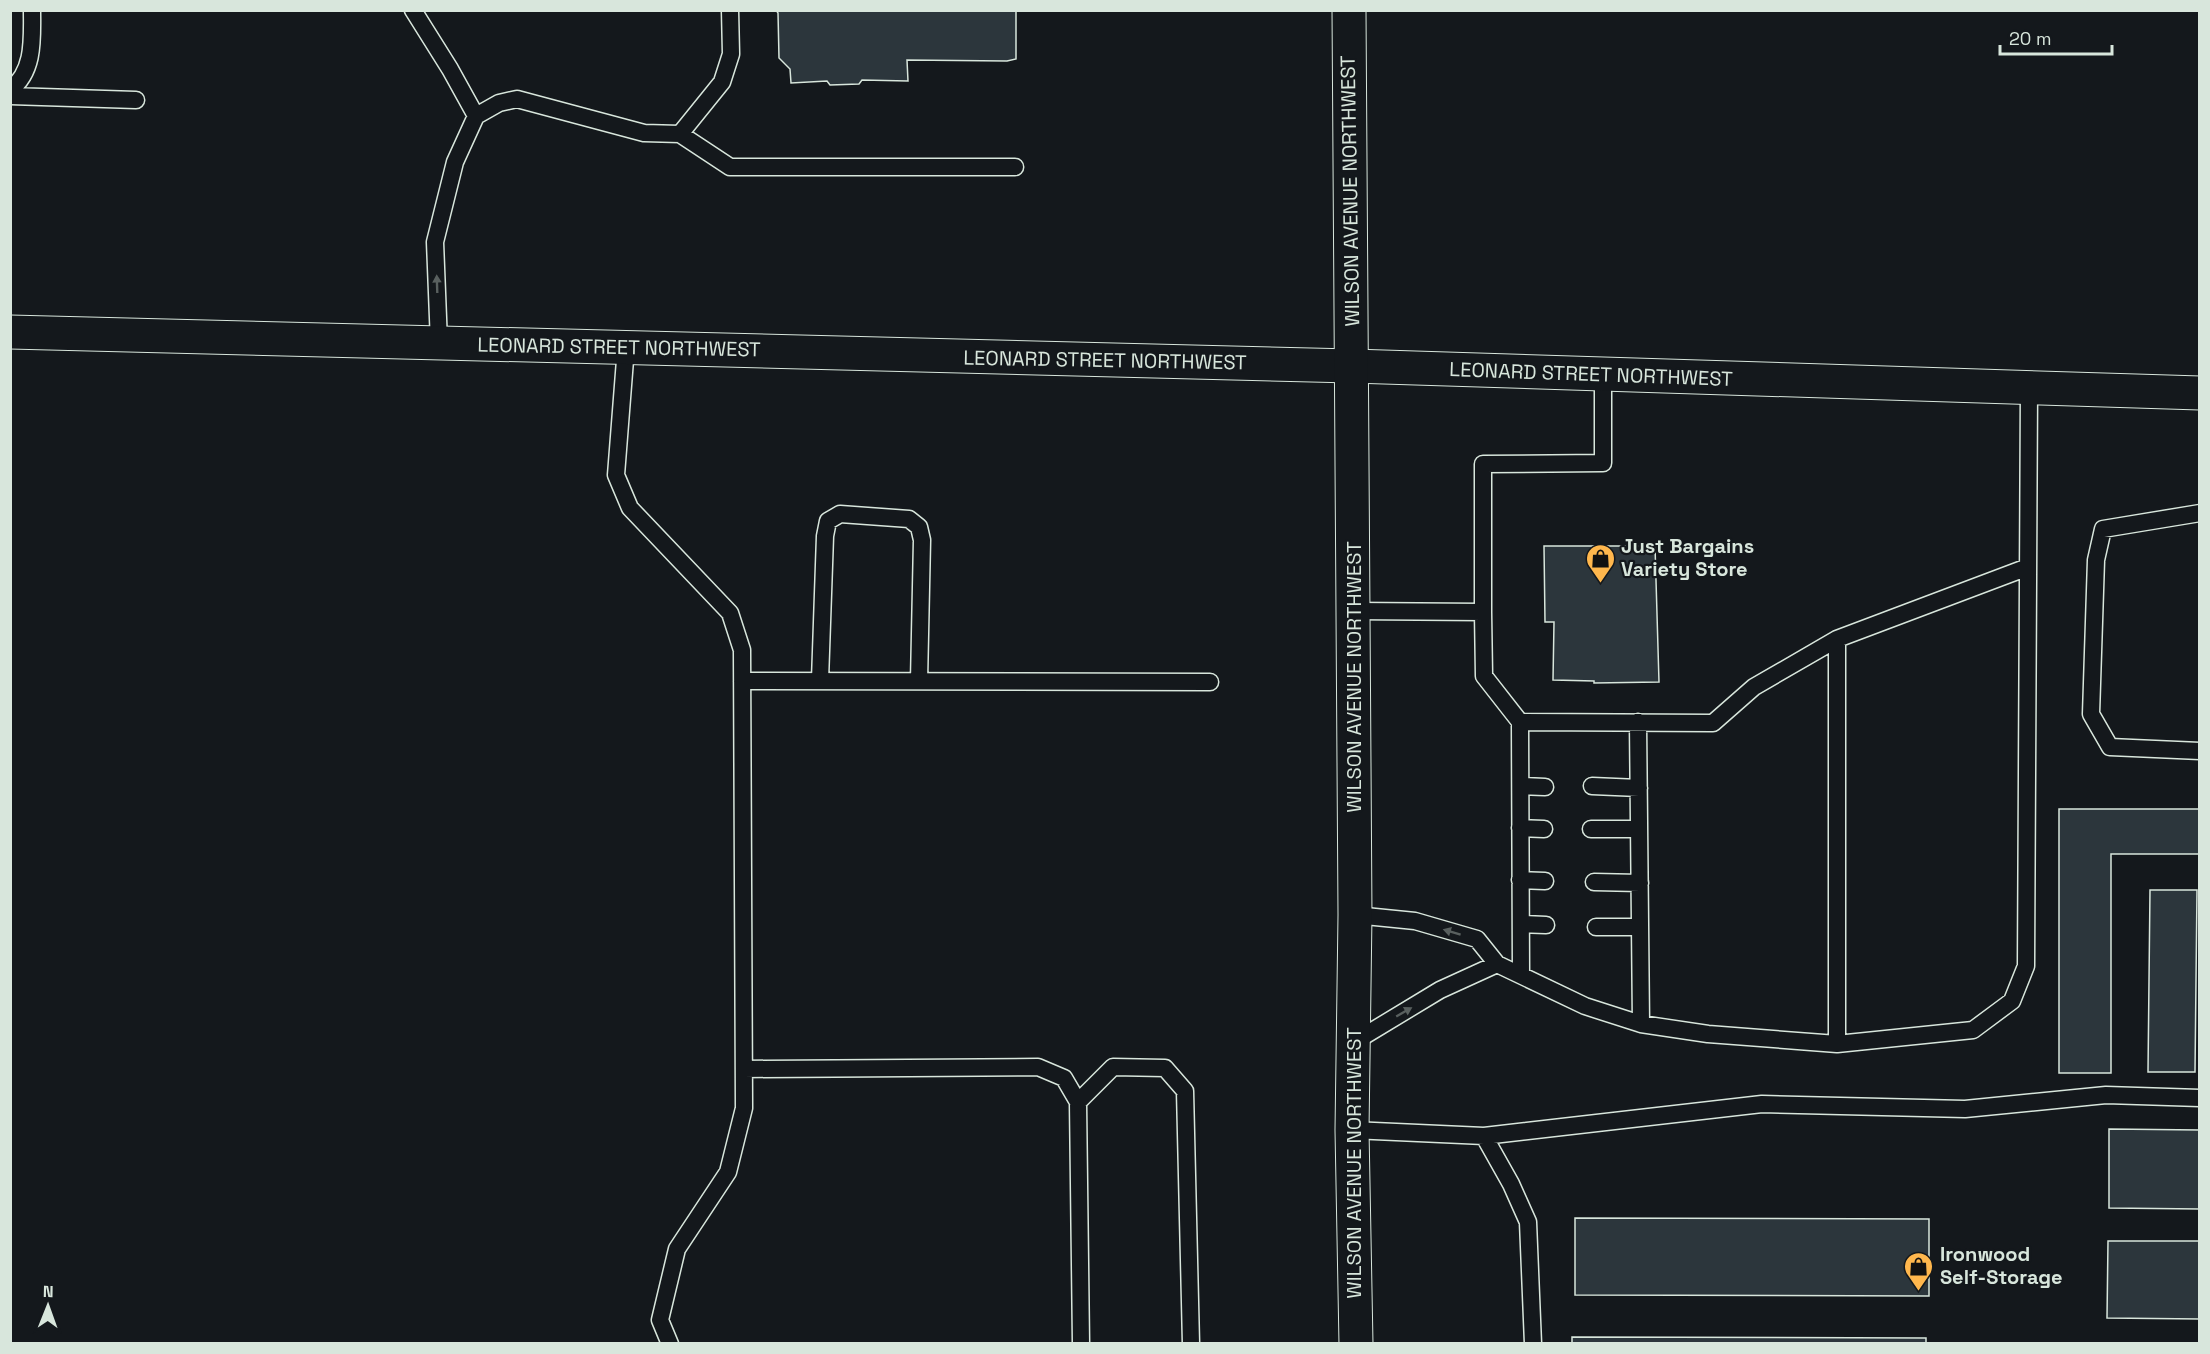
<svg xmlns="http://www.w3.org/2000/svg" width="2210" height="1354" font-family="'Space Grotesk',sans-serif">
	<style>
		.building { fill: #2c363c; stroke: #d8e6dc; stroke-width: 1.5 }
		.lines { fill: none; stroke-linecap: round; stroke-linejoin: round }
		.service-casing { stroke: #d8e6dc; stroke-width: 19 }
		.tertiary-casing { stroke: #d8e6dc; stroke-width: 35 }
		.secondary-casing { stroke: #d8e6dc; stroke-width: 35 }
		.primary-casing { stroke: #d8e6dc; stroke-width: 35 }
		.service { stroke: #14181c; stroke-width: 16 }
		.tertiary { stroke: #14181c; stroke-width: 33 }
		.secondary { stroke: #14181c; stroke-width: 33 }
		.primary { stroke: #14181c; stroke-width: 33 }
		.oneway { fill: #59605f }
		.labels { text-anchor: middle; dominant-baseline: central; stroke-width: 4.5; stroke-linejoin: round; paint-order: stroke }
		.street-label { font-size: 20px; fill: #d8e6dc; stroke: #14181c }
		.poi-label { font-size: 20px; font-weight: bold; fill: #d8e6dc; stroke: #14181c; text-anchor: start }
	</style>
	<rect width="100%" height="100%" fill="#14181c"/>
	<path class="building" d="M 776,10 L 1016,10 L 1016,59 L 1007,61 L 907,60 L 908,81 L 862,80 L 859,84 L 830,85 L 827,81 L 791,83 L 790,69 L 779,58 L 778,13 Z
		M 1544,546 L 1655,546 L 1659,682 L 1594,683 L 1594,681 L 1553,680 L 1554,622 L 1545,622 Z
		M 2059,809 L 2200,809 L 2200,854 L 2111,854 L 2111,1073 L 2059,1073 Z
		M 2150,890 L 2197,890 L 2195,1072 L 2148,1072 Z
		M 2109,1129 L 2200,1130 L 2200,1209 L 2109,1208 Z
		M 1575,1218 L 1929,1219 L 1929,1296 L 1575,1295 Z
		M 2108,1241 L 2200,1241 L 2200,1319 L 2107,1318 Z
		M 1572,1337 L 1926,1338 L 1926,1344 L 1572,1344 Z"/>
	<g class="lines">
		<defs>
			<path id="service" d="M 413,10 L 450,69 L 476,116
				M 10,90 C 35,71 32,38 32,10
				M 10,96 L 136,100
				M 680,134 L 730,167 L 1015,167
				M 439,343 L 435,242 L 455,162 L 476,116 L 499,103 L 517,99 L 644,133 L 680,134 L 722,82 L 731,54 L 730,10
				M 626,347 L 616,475 L 630,508 L 730,613 L 742,650 L 744,1108 L 728,1172 L 677,1249 L 660,1320 L 670,1344
				M 2200,513 L 2103,529 L 2096,560 L 2091,714 L 2110,747 L 2200,751
				M 1353,611 L 1483,612 L 1483,464 L 1603,463 L 1603,374
				M 1483,612 L 1484,676 L 1520,722
				M 820,680 L 825,536 L 828,521 L 840,514 L 909,519 L 919,527 L 922,540 L 919,681
				M 742,681 L 1210,682
				M 1638,722 L 1641,1024
				M 1521,786 L 1545,787
				M 1592,786 L 1639,788
				M 1520,828 L 1544,829
				M 1591,829 L 1639,829
				M 1520,880 L 1545,881
				M 1594,882 L 1640,883
				M 1355,915 L 1415,921 L 1477,939 L 1497,964 L 1585,1006 L 1641,1024 L 1708,1034 L 1837,1044 L 1973,1030 L 2012,1001 L 2026,966 L 2029,388
				M 1521,924 L 1546,925
				M 1596,927 L 1640,927
				M 1521,975 L 1520,722 L 1713,723 L 1754,687 L 1837,639 L 2028,567
				M 1354,1042 L 1440,990 L 1497,964
				M 1837,1044 L 1837,639
				M 744,1069 L 1038,1067 L 1064,1078 L 1078,1102 L 1081,1344
				M 1078,1102 L 1113,1067 L 1165,1068 L 1185,1091 L 1191,1344
				M 1352,1130 L 1484,1136 L 1762,1104 L 1965,1109 L 2106,1095 L 2200,1098
				M 1484,1136 L 1511,1184 L 1528,1222 L 1533,1344"/>
			<path id="tertiary" d="M 10,332 L 1352,366"/>
			<path id="secondary" d="M 1352,366 L 2200,393"/>
			<path id="primary" d="M 1349,10 L 1355,915 L 1352,1130 L 1356,1344"/>
		</defs>
		<use href="#service" class="service-casing"/>
		<use href="#tertiary" class="tertiary-casing"/>
		<use href="#secondary" class="secondary-casing"/>
		<use href="#primary" class="primary-casing"/>
		<use href="#service" class="service"/>
		<use href="#tertiary" class="tertiary"/>
		<use href="#secondary" class="secondary"/>
		<use href="#primary" class="primary"/>
	</g>
	<defs><path id="oneway-solid" d="M-6-.8H1V-3.2L6.5 0L1 3.2V.8H-6Z" transform="scale(1.5)"/></defs>
	<g class="oneway">
		<use href="#oneway-solid" transform="translate(437 284) rotate(-92)"/>
		<use href="#oneway-solid" transform="translate(1452 932) rotate(-163)"/>
		<use href="#oneway-solid" transform="translate(1404 1012) rotate(-30)"/>
	</g>
	<defs>
		<symbol id="shop-pin" viewBox="-11 -11 22 30"><path d="M0 17L-7.5 6A9.5 9.5 0 1 1 7.5 6Z" fill="#ffb74d" stroke="#14181c"/><path d="M-5-2.5h2.3a2.7 3.5 0 0 1 5.4 0H5L5.5 6h-11ZM-1.5-2.5h3a1.5 2.3 0 0 0-3 0Z" fill="#111"/></symbol>
	</defs>
	<g fill-rule="evenodd">
		<use href="#shop-pin" x="1584" y="542" width="33" height="45"/>
		<use href="#shop-pin" x="1902" y="1250" width="33" height="45"/>
	</g>
	<g class="labels">
		<g class="street-label">
			<text transform="translate(1350 191) rotate(-91)">WILSON AVENUE NORTHWEST</text>
			<text transform="translate(619 347) rotate(1)">LEONARD STREET NORTHWEST</text>
			<text transform="translate(1105 360) rotate(1)">LEONARD STREET NORTHWEST</text>
			<text transform="translate(1591 374) rotate(2)">LEONARD STREET NORTHWEST</text>
			<text transform="translate(1354 677) rotate(-90)">WILSON AVENUE NORTHWEST</text>
			<text transform="translate(1354 1163) rotate(-90)">WILSON AVENUE NORTHWEST</text>
		</g>
		<g class="poi-label">
			<text x="1621" y="546">Just Bargains<tspan x="1621" dy="23">Variety Store</tspan></text>
			<text x="1940" y="1254">Ironwood<tspan x="1940" dy="23">Self-Storage</tspan></text>
		</g>
	</g>
	<rect width="2210" height="1354" fill="none" stroke="#d8e6dc" stroke-width="24"/>
	<g transform="translate(48 1306) rotate(1)" stroke="#14181c" stroke-width="4.5" paint-order="stroke">
	<path d="M0-4.5L10 22L0 15L-10 22Z" fill="#d8e6dc"/>
	<text y="-9" font-size="16" font-weight="bold" text-anchor="middle" fill="#d8e6dc">N</text>
	</g>
	<path d="M2000 45v9h112v-9" fill="none" stroke="#d8e6dc" stroke-width="3"/>
	<text x="2009" y="45" font-size="18" fill="#d8e6dc" stroke="#14181c" stroke-width="4.5" paint-order="stroke">20 m</text>
</svg>
